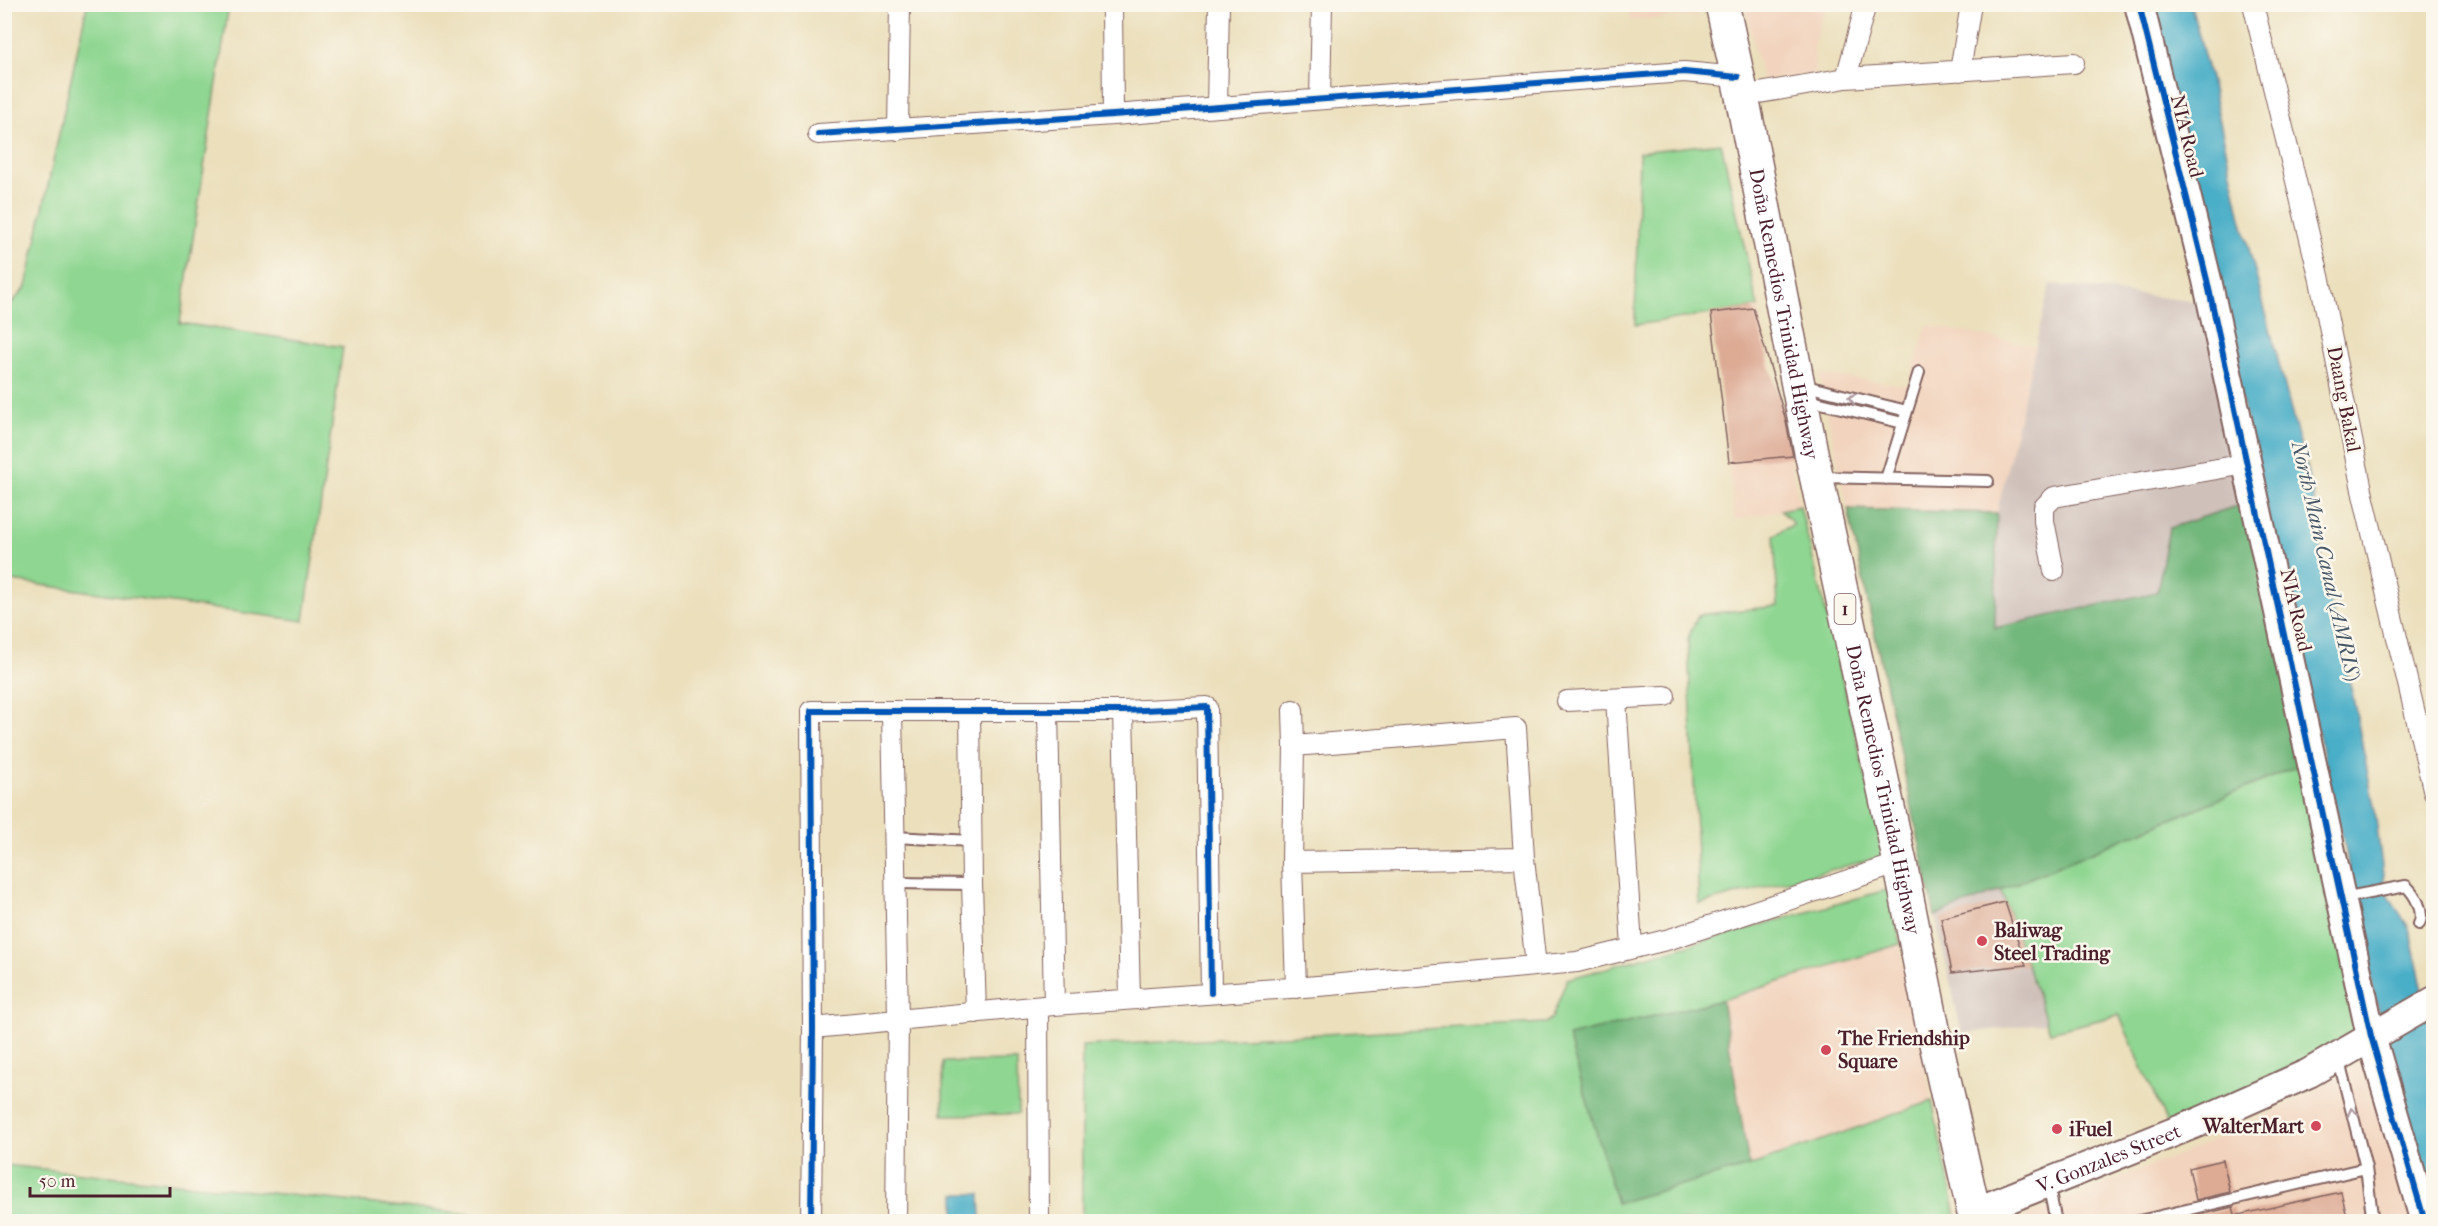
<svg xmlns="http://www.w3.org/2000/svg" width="2438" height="1226" font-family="'IM FELL French Canon',serif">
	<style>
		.built { fill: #f2d4be }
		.industrial { fill: #cfc0ba }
		.green { fill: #8ed691; stroke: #6c7a5e; stroke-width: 1.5 }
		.forest { fill: #72b77b; stroke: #5e6b53; stroke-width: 1.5 }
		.water { fill: #48aec7; stroke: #496679; stroke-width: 1.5 }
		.building { fill: #ddaa94 }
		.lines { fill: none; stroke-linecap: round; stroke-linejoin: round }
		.lane-casing { stroke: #82625e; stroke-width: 14 }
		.street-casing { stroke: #82625e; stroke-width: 22 }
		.secondary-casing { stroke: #82625e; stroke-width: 32 }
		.highway-casing { stroke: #82625e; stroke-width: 36 }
		.lane { stroke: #fff; stroke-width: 10 }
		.street { stroke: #fff; stroke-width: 20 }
		.secondary { stroke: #fff; stroke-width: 28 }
		.highway { stroke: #fff; stroke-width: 33 }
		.cycleway-casing { stroke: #fbf7ec; stroke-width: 10 }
		.cycleway { stroke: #0057b8; stroke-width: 6 }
		.oneway { stroke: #ae9aa0 }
		.poi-dot { fill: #d1495b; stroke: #fbf7ec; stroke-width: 2 }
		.labels { text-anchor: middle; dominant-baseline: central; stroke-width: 5; stroke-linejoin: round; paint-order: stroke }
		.shield { fill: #fbf7ec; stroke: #7f6065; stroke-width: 1.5 }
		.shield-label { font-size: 18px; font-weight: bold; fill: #4a1f2b }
		.street-label { font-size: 20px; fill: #4a1f2b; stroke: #fbf7ec }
		.poi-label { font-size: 20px; font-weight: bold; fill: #4a1f2b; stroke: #fbf7ec; text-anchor: start }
		.water-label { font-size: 21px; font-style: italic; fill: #495869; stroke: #fbf7ec }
	</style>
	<rect width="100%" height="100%" fill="#fbf7ec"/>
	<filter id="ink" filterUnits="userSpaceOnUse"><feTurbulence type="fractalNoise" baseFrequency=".0167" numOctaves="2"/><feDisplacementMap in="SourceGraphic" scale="12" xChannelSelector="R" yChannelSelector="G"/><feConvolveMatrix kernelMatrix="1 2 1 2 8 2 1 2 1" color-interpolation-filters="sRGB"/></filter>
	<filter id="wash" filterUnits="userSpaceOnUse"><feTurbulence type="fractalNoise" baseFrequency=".008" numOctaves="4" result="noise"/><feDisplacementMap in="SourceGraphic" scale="24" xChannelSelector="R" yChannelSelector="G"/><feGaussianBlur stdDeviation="1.35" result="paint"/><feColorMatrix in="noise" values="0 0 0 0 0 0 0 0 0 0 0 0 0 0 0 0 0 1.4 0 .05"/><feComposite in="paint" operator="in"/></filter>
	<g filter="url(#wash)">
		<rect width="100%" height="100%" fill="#ebdfbc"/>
		<path class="built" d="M 1628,5 L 1694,5 L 1696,16 L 1630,20 Z
			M 1745,5 L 1825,5 L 1814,45 L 1815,75 L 1762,80 Z
			M 1758,307 L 1800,506 L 1735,520 L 1711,313 Z
			M 1927,325 L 2036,346 L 1997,513 L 1848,509 L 1819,375 L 1908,385 Z
			M 1900,944 L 1932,1101 L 1749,1166 L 1722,1000 Z
			M 2371,1055 L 2415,1221 L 2010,1222 L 2202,1145 L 2309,1095 Z"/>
		<path class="industrial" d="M 2050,284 L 2207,303 L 2246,503 L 2169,528 L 2157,592 L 1995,628 L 1997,513 Z
			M 2001,890 L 2046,1022 L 1962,1034 L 1935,916 Z"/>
		<path class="green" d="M 87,5 L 229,5 L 180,323 L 343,347 L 304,621 L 5,580 L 5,330 L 9,306 L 26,287 Z
			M 1721,143 L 1758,307 L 1635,325 L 1639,152 Z
			M 1800,506 L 1885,856 L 1699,904 L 1688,639 L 1698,615 L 1778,606 L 1774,535 L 1794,524 L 1781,510 Z
			M 2303,764 L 2360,1029 L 2245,1097 L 2169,1128 L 2119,1015 L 2050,1032 L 2001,890 Z
			M 1890,889 L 1900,944 L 1722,1000 L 1569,1036 L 1617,1202 L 1749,1166 L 1932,1101 L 1957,1221 L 1082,1222 L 1082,1046 L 1545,1023 L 1552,1018 L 1567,979 Z
			M 1017,1061 L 1018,1114 L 943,1115 L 943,1062 Z
			M 5,1165 L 507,1218 L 507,1222 L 5,1221 Z"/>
		<path class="forest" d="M 2246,503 L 2303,764 L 2001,890 L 1935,916 L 1848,509 L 1997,513 L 1995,628 L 2157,592 L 2169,528 Z
			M 1722,1000 L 1749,1166 L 1617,1203 L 1568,1036 Z"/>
		<path class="water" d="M 2150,5 L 2191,5 L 2213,90 L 2241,218 L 2313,494 L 2325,582 L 2352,692 L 2375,811 L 2384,882 L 2387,893 L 2409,928 L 2433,1035 L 2433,1221 L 2374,993 L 2346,852 Z
			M 955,1194 L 980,1194 L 981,1221 L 955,1221 Z"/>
		<g id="blocks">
			<path class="building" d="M 1753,308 L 1786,421 L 1793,456 L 1729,462 L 1711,313 Z
				M 2005,902 L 2026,965 L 1952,973 L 1941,918 Z
				M 2223,1160 L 2230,1192 L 2196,1200 L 2189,1168 Z
				M 2341,1192 L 2348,1221 L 2238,1221 L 2238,1215 Z
				M 2233,1207 L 2237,1221 L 2200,1221 L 2199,1215 Z"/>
		</g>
	</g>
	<g filter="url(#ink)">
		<use href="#blocks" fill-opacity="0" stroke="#82625e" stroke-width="1.5"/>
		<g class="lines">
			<defs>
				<path id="lane" d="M 1802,385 L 1907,411
					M 1804,399 L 1903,423
					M 1820,477 L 1988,481
					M 1886,479 L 1919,372
					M 894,837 L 972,841
					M 894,883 L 972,884
					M 2343,902 L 2353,896 L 2406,886 C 2415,894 2425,912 2419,924
					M 2338,1057 L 2366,1168 L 2372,1215 L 2370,1222
					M 2048,1184 L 2056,1222
					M 2135,1222 L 2366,1168"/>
				<path id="street" d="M 1112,4 L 1113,115
					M 2253,4 L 2320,280 L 2363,495 L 2434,793
					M 1960,71 L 1971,4
					M 1846,78 L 1866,4
					M 1742,96 L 1846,78 L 2074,63
					M 1320,99 L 1322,4
					M 1217,107 L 1219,4
					M 898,130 L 900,4
					M 818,134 L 1113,115 L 1684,72 L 1738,77
					M 2054,571 L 2044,521 L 2044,507 L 2054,497 L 2246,464
					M 1616,699 L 1632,947
					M 1567,701 L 1665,696
					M 1293,710 L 1294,746
					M 892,711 L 898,1018 L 896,1222
					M 970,711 L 972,884 L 976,1013
					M 1048,711 L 1054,1005
					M 1123,711 L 1130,999
					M 1292,862 L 1524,858
					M 1296,988 L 1292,862 L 1294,746 L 1516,728 L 1524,858 L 1536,966
					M 1038,1007 L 1039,1222
					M 813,1028 L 1054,1005 L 1331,985 L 1577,962 L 1670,939 L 1900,863
					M 811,1222 L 813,1028 L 811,711 L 1123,711 L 1207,707 L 1211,993"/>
				<g id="secondary">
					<path d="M 2139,4 L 2207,280 L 2371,1036 L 2425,1222"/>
					<path id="s1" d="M 1975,1212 L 2199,1122 L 2309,1073 L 2434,1001"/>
				</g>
				<g id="highway">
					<path id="s2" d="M 1722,4 L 1742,96 L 1811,452 L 1900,863 L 1935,1039 L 1976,1222"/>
				</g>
			</defs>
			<use href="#lane" class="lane-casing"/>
			<use href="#street" class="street-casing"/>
			<use href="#secondary" class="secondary-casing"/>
			<use href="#highway" class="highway-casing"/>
			<use href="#lane" class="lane"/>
			<use href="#street" class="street"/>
			<use href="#secondary" class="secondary"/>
			<use href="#highway" class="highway"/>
			<defs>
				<path id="cycleway" d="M 2139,4 L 2207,280 L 2371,1036 L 2425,1222
					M 818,134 L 1113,115 L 1684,72 L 1738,77
					M 811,1222 L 813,1028 L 811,711 L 1123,711 L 1207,707 L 1211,993"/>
			</defs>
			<use href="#cycleway" class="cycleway-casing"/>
			<use href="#cycleway" class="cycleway"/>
		</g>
		<defs><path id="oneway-chevron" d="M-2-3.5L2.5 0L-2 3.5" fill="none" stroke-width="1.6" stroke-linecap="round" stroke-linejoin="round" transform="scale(1.5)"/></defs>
		<g class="oneway">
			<use href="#oneway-chevron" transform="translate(1852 398) rotate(-166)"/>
			<use href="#oneway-chevron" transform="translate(2352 1112) rotate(-104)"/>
		</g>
	</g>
	<g class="poi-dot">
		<circle cx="1982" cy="941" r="6"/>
		<circle cx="1826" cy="1050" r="6"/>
		<circle cx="2316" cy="1126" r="6"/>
		<circle cx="2057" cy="1129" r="6"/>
	</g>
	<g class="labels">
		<rect class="shield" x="1834.5" y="594" width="21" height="30" rx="4.5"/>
		<g class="shield-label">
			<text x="1845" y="609">1</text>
		</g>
		<g class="street-label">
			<text transform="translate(2187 136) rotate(76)">NIA Road</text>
			<text stroke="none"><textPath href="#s2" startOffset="316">Doña Remedios Trinidad Highway</textPath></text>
			<text transform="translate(2344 399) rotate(79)">Daang Bakal</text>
			<text transform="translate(2296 610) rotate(77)">NIA Road</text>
			<text stroke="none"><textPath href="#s2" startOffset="802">Doña Remedios Trinidad Highway</textPath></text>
			<text stroke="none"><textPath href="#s1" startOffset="144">V. Gonzales Street</textPath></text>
		</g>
		<g class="poi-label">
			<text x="1994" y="930">Baliwag<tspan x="1994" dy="23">Steel Trading</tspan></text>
			<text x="1838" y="1038">The Friendship<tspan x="1838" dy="23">Square</tspan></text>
			<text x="2304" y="1126" text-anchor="end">WalterMart</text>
			<text x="2069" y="1129">iFuel</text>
		</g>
		<g class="water-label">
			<text transform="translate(2326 561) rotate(77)">North Main Canal (AMRIS)</text>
		</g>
	</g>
	<rect width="2438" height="1226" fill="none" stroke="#fbf7ec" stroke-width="24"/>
	<path d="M30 1187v9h140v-9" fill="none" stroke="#4a1f2b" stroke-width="3"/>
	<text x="39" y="1187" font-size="18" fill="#4a1f2b" stroke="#fbf7ec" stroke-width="4.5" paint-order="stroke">50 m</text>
</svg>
